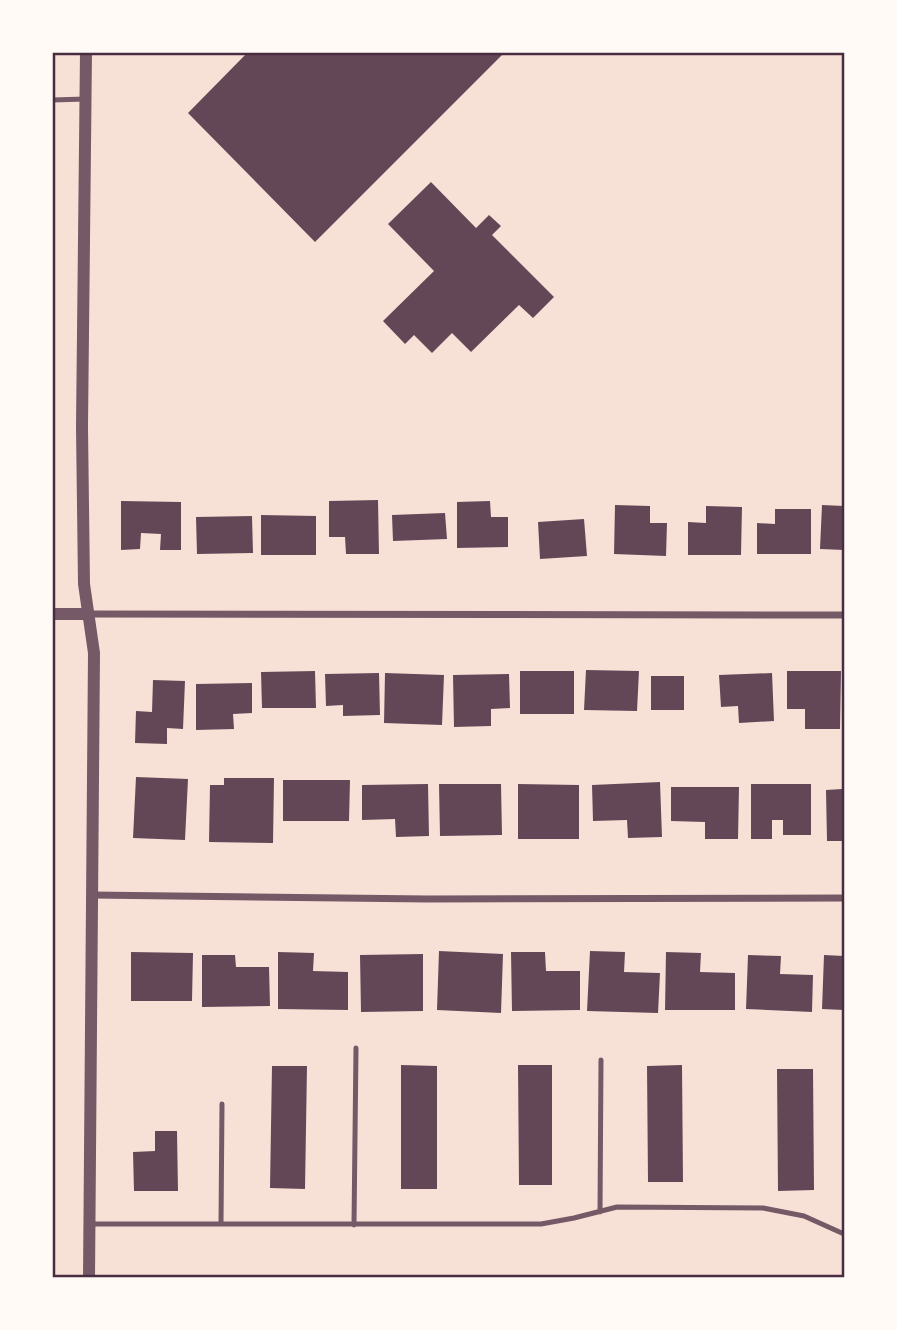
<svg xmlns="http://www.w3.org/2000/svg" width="897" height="1330" font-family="'Exo 2',sans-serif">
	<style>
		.building { fill: #644757 }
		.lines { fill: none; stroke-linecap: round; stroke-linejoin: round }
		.service { stroke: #755966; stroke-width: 5 }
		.minor { stroke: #755966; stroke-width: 7 }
		.tertiary { stroke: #755966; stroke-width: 12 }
		.neatline { fill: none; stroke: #4a2c40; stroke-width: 2.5 }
	</style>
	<rect width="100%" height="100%" fill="#f7e1d7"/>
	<path class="building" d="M 248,52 L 505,52 L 315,242 L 188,113 Z
		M 431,182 L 476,228 L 489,215 L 501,226 L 492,235 L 554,297 L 533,318 L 519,305 L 471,352 L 452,333 L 432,353 L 414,335 L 405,344 L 383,321 L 434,271 L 388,224 Z
		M 378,500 L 379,554 L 346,554 L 345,537 L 329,537 L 329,501 Z
		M 121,501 L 181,502 L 181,550 L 160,550 L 161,534 L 141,533 L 140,549 L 121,550 Z
		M 490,501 L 491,517 L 508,517 L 508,547 L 457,548 L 457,502 Z
		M 615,505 L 650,506 L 650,523 L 667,523 L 666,556 L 614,554 Z
		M 822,505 L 844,506 L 844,550 L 820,549 Z
		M 706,506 L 742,507 L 741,555 L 688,555 L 688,522 L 706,523 Z
		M 775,509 L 811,509 L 811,554 L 757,554 L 757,523 L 775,524 Z
		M 445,513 L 447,539 L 393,541 L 392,515 Z
		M 261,515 L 316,516 L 316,555 L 261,555 Z
		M 252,516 L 253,553 L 197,554 L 196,517 Z
		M 584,519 L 587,556 L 540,559 L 538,522 Z
		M 586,670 L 639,671 L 637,711 L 584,710 Z
		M 315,671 L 316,708 L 262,708 L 261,672 Z
		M 520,671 L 574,671 L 574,714 L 520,714 Z
		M 787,671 L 841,671 L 840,729 L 805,729 L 805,709 L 787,709 Z
		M 379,673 L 380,715 L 343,716 L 343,705 L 326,706 L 325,674 Z
		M 385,673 L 444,675 L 442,725 L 384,723 Z
		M 772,673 L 774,721 L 739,723 L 738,706 L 721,707 L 719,675 Z
		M 509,674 L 510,708 L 491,709 L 491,726 L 454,727 L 453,675 Z
		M 651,676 L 684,676 L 684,710 L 651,710 Z
		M 153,680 L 185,681 L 183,729 L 167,728 L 167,744 L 135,743 L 136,711 L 152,712 Z
		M 252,683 L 252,713 L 233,714 L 234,729 L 196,730 L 196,684 Z
		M 842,772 L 844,772 L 844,841 L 827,841 L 826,790 L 842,789 Z
		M 136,777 L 188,779 L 185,840 L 133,838 Z
		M 224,778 L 274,778 L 273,843 L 209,842 L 210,785 L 224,785 Z
		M 283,780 L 350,780 L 349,821 L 283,821 Z
		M 660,782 L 662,837 L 628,838 L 627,820 L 593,821 L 592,785 Z
		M 428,784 L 429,836 L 396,837 L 395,819 L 362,820 L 362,785 Z
		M 439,784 L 501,784 L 502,835 L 440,836 Z
		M 518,784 L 579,785 L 579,839 L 518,839 Z
		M 751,784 L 811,784 L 811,835 L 783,835 L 783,820 L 772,820 L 772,839 L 751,839 Z
		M 671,787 L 739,787 L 738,839 L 705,839 L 705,822 L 671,821 Z
		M 439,951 L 503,954 L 501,1013 L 437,1010 Z
		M 590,951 L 625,952 L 624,972 L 660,973 L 658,1013 L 587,1011 Z
		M 131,952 L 193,953 L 192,1001 L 131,1001 Z
		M 278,952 L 314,953 L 313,971 L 348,972 L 348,1010 L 278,1009 Z
		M 511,952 L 545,952 L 546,971 L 580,971 L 580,1010 L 512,1011 Z
		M 666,952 L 701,953 L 700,972 L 735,973 L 735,1010 L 665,1010 Z
		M 423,954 L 423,1011 L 361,1012 L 360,955 Z
		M 202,955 L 235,955 L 236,967 L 269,967 L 270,1006 L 202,1007 Z
		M 748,955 L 781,956 L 780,974 L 813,975 L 812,1012 L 746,1009 Z
		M 824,955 L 844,956 L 844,1010 L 822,1009 Z
		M 401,1065 L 437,1066 L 437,1189 L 401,1189 Z
		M 518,1065 L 552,1065 L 552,1185 L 519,1185 Z
		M 682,1065 L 683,1182 L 648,1182 L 647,1066 Z
		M 272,1066 L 307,1066 L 305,1189 L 270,1188 Z
		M 777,1069 L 813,1069 L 814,1190 L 778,1191 Z
		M 155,1131 L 177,1131 L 178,1191 L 134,1191 L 133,1152 L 155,1151 Z"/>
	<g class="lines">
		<path class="service" d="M 52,100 L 86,99
			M 600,1212 L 601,1060
			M 90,1224 L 541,1224 L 574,1218 L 617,1207 L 763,1208 L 804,1216 L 844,1234
			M 221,1224 L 222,1104
			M 354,1225 L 356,1048"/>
		<path class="minor" d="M 88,614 L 844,615
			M 92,895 L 428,899 L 844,898"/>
		<path class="tertiary" d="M 86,52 L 82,427 L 84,584 L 94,653 L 89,1278
			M 52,614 L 88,614"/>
	</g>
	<rect width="897" height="1330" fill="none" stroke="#fffaf5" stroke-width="108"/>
	<rect x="54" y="54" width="789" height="1222" class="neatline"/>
</svg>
